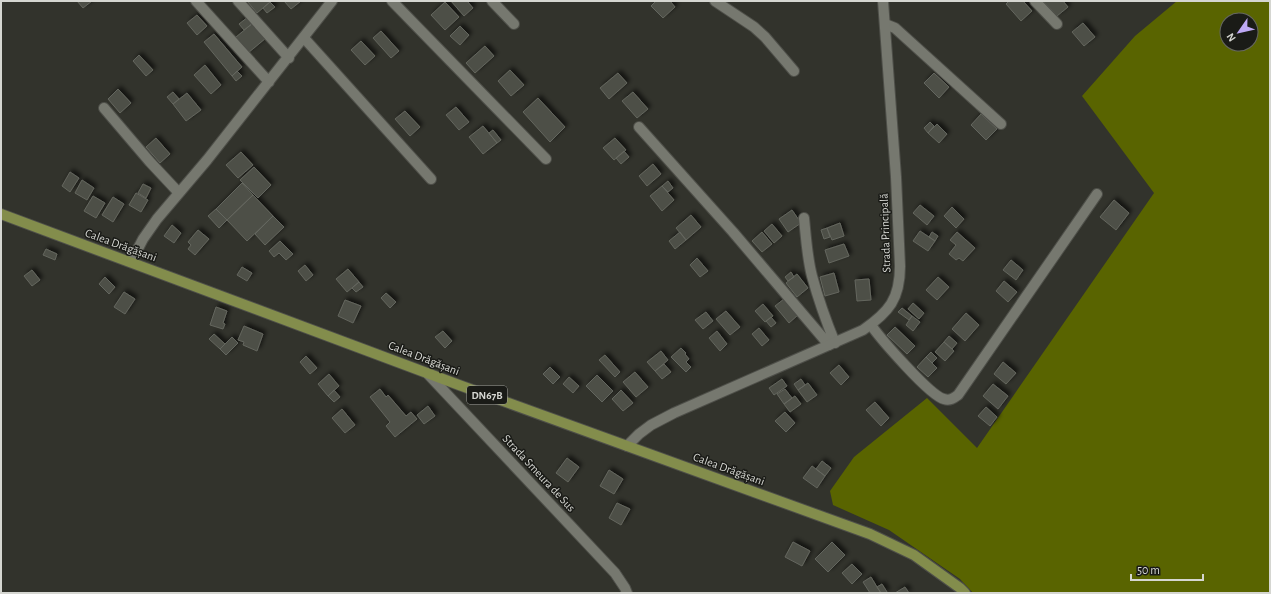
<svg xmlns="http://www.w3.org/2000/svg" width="1271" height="594" font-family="'Alegreya Sans',sans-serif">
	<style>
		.forest { fill: #596400; fill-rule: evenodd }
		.building { fill: #4d4f47; stroke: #64665e; filter: url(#shadow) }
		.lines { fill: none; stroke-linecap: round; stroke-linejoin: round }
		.minor-casing { stroke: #4e4f49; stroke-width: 12 }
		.tertiary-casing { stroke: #4e4f49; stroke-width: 12 }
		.primary-casing { stroke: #4e4f49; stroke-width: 12 }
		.minor { stroke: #76786f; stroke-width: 10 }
		.tertiary { stroke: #76786f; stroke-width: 10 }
		.primary { stroke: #838d4c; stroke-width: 10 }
		.labels { text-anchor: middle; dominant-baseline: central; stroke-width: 3; stroke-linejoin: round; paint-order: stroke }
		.shield { fill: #1a1b17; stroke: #9d9e99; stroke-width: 1 }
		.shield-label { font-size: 11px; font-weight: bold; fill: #d5d6d1 }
		.street-label { font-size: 12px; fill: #d5d6d1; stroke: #1a1b17 }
	</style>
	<defs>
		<filter id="shadow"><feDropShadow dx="3" dy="-3" stdDeviation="2" flood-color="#0009"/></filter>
	</defs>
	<rect width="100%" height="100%" fill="#32332c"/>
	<path class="forest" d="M 1177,1 L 1270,1 L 1270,593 L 973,593 L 960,579 L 889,530 L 833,505 L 830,491 L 854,457 L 927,398 L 977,448 L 1154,193 L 1082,96 L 1135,36 ZM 1227,20 L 1251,20 L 1251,44 L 1227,44 Z"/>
	<path class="building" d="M 77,1 L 92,1 L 83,8 Z
		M 247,1 L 270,1 L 270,2 L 257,13 Z
		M 284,1 L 301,1 L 291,9 Z
		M 451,1 L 467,1 L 473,8 L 464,16 Z
		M 656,1 L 670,1 L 675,7 L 663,18 L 651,6 Z
		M 1009,1 L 1023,1 L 1032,11 L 1021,21 L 1006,4 Z
		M 1043,1 L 1063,1 L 1068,7 L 1057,16 Z
		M 270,2 L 275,7 L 267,13 L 263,8 Z
		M 445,2 L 459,17 L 445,30 L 431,15 Z
		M 197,15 L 207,26 L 197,35 L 187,23 Z
		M 248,17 L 253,23 L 244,30 L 239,24 Z
		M 253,23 L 266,38 L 248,53 L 236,37 Z
		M 1083,23 L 1095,37 L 1084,46 L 1072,32 Z
		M 460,26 L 469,35 L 460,45 L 450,36 Z
		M 381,31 L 399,51 L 391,58 L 373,38 Z
		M 214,34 L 242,67 L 232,76 L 204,42 Z
		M 361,41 L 375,56 L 365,65 L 351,50 Z
		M 485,46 L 494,56 L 475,73 L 466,63 Z
		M 139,55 L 153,70 L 146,76 L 133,61 Z
		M 205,65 L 221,85 L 211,94 L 194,75 Z
		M 510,70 L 524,85 L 511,96 L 498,81 Z
		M 237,71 L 242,76 L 236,81 L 232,76 Z
		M 618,73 L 627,83 L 609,99 L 600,88 Z
		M 934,73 L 949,87 L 939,98 L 924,83 Z
		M 118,89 L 131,103 L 120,113 L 108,99 Z
		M 173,92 L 179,99 L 173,104 L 167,97 Z
		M 633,92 L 648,109 L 637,118 L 622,101 Z
		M 187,93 L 201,110 L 186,121 L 173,104 Z
		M 538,98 L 565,127 L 550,142 L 523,112 Z
		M 456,107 L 469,122 L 459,130 L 446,115 Z
		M 405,111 L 420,127 L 410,136 L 395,119 Z
		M 981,114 L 997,129 L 986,140 L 971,125 Z
		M 930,122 L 934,126 L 928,133 L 924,128 Z
		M 937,124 L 947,134 L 939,143 L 928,133 Z
		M 483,126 L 497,143 L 483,154 L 469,137 Z
		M 493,130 L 501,140 L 497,143 L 489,133 Z
		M 156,138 L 170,154 L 160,163 L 146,147 Z
		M 615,138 L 626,150 L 614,160 L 603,148 Z
		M 624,151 L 629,157 L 621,164 L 616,158 Z
		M 241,152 L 253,165 L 238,178 L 226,165 Z
		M 653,164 L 661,174 L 647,186 L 639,176 Z
		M 254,167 L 271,185 L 258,198 L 240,180 Z
		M 70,172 L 79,178 L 70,192 L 62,186 Z
		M 82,180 L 94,188 L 87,200 L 75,193 Z
		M 668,181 L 673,188 L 668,192 L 662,186 Z
		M 242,183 L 253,195 L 227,220 L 216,209 Z
		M 143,184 L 151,188 L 146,198 L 138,193 Z
		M 662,186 L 674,200 L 662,211 L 650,196 Z
		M 136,193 L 148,200 L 141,212 L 129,205 Z
		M 253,195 L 273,216 L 247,241 L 227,220 Z
		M 93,196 L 105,203 L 96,218 L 84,211 Z
		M 113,197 L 124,204 L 113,222 L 102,215 Z
		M 1114,200 L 1129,213 L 1116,230 L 1100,217 Z
		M 920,205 L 934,216 L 927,225 L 913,213 Z
		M 952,207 L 964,219 L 956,228 L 944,216 Z
		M 216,209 L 227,220 L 219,228 L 208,216 Z
		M 792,210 L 801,223 L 788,232 L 779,219 Z
		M 691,215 L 701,227 L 686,240 L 676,228 Z
		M 273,216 L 284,227 L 265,245 L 255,234 Z
		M 840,223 L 844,236 L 832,240 L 827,228 Z
		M 772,224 L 782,236 L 774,243 L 764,231 Z
		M 172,225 L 181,233 L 174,243 L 164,236 Z
		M 827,228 L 830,237 L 824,239 L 821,230 Z
		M 198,230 L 209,239 L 195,255 L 188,249 L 191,245 L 188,242 Z
		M 920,231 L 935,241 L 928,251 L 913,241 Z
		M 680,232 L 686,240 L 675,249 L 669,241 Z
		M 762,232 L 772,244 L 762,252 L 752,241 Z
		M 932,232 L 938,236 L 935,241 L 929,237 Z
		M 957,232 L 975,248 L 963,261 L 959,258 L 956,260 L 949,254 L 956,245 L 950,240 Z
		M 280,241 L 293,254 L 286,260 L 279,253 L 274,257 L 269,251 Z
		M 844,244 L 849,256 L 829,263 L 825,250 Z
		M 46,249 L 57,254 L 55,260 L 43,255 Z
		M 697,258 L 708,271 L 700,277 L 690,265 Z
		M 1011,260 L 1023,270 L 1016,280 L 1003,270 Z
		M 305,265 L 313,275 L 306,281 L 298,271 Z
		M 242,267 L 252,273 L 247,281 L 237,275 Z
		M 348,269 L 359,282 L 347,292 L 336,279 Z
		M 32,270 L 40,280 L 32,286 L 24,276 Z
		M 791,272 L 794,277 L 788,281 L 785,277 Z
		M 834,273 L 839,292 L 825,296 L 820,277 Z
		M 797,274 L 808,288 L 797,297 L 786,283 Z
		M 105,277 L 115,287 L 109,294 L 99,284 Z
		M 938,277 L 949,287 L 937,300 L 926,290 Z
		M 869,279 L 871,300 L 857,301 L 855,280 Z
		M 1004,281 L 1017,292 L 1008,302 L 996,291 Z
		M 359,282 L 363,287 L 356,292 L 352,288 Z
		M 124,292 L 135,299 L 125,314 L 114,307 Z
		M 386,293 L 396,302 L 390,308 L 381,298 Z
		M 784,299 L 798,315 L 789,323 L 775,306 Z
		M 345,300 L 361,306 L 353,323 L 338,316 Z
		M 913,303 L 924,313 L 919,319 L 908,309 Z
		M 763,304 L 773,316 L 765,322 L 755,311 Z
		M 216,307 L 227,311 L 223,323 L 225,324 L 223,329 L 210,325 Z
		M 902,308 L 912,316 L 909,320 L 898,312 Z
		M 726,311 L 740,327 L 730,335 L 716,319 Z
		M 706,312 L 713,321 L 703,329 L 695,320 Z
		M 966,313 L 979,325 L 965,341 L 952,329 Z
		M 912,316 L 920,322 L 913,331 L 906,325 Z
		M 771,317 L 776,323 L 771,327 L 766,321 Z
		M 244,326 L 263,334 L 257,351 L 243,345 L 244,342 L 238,340 Z
		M 895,327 L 915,346 L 907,354 L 887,335 Z
		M 759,328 L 769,340 L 762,346 L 752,334 Z
		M 443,331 L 452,341 L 445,348 L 435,337 Z
		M 717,331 L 727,344 L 720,351 L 709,338 Z
		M 214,334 L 225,344 L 220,349 L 209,339 Z
		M 949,336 L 957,343 L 952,349 L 944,342 Z
		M 232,337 L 238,343 L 226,355 L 220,349 Z
		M 944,342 L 954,351 L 945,361 L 935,352 Z
		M 681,348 L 686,353 L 685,354 L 689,359 L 686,362 L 691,367 L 686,372 L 671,357 Z
		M 661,351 L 668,360 L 655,371 L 647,362 Z
		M 931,352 L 937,358 L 932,363 L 926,357 Z
		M 605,355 L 620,372 L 615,377 L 599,360 Z
		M 306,356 L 317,368 L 310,374 L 300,362 Z
		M 926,357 L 937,368 L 928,377 L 917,367 Z
		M 1003,362 L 1016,373 L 1006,384 L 994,374 Z
		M 664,364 L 671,372 L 662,379 L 655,371 Z
		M 839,365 L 849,377 L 841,385 L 830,373 Z
		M 550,367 L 560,377 L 553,384 L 543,374 Z
		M 635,372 L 648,387 L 636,397 L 623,382 Z
		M 329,374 L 339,386 L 328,396 L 318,384 Z
		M 597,375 L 613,391 L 602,402 L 586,386 Z
		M 569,377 L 579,386 L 573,393 L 563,384 Z
		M 782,379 L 787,386 L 774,395 L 769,388 Z
		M 801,379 L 805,385 L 798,390 L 794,384 Z
		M 808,383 L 817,395 L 807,402 L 798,390 Z
		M 993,384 L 1008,396 L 998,409 L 983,396 Z
		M 380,389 L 386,397 L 388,395 L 406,416 L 411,412 L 417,419 L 395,437 L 386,426 L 390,422 L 370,397 Z
		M 785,389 L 792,398 L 784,404 L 777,394 Z
		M 334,390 L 340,397 L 334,402 L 328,396 Z
		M 621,390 L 633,403 L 623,411 L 612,399 Z
		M 795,396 L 801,404 L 790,412 L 784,404 Z
		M 875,402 L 889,418 L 881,426 L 866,410 Z
		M 428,406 L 435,416 L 424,424 L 417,415 Z
		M 986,407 L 997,417 L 990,426 L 978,416 Z
		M 342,409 L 355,425 L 345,433 L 332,418 Z
		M 785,412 L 795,423 L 786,432 L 775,421 Z
		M 567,458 L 579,467 L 568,482 L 556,473 Z
		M 822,461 L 831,468 L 825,476 L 816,469 Z
		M 812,466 L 825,476 L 817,488 L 803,478 Z
		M 609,470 L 623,479 L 614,494 L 600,486 Z
		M 617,503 L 630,509 L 621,525 L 609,518 Z
		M 793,542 L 810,551 L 802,566 L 785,557 Z
		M 832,542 L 845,555 L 828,572 L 815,559 Z
		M 852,564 L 862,574 L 852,584 L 842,573 Z
		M 871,577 L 877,587 L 881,593 L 870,593 L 863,582 Z
		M 882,584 L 887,592 L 886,593 L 881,593 L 877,587 Z
		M 905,587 L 909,593 L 895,593 Z"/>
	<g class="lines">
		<defs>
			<path id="minor" d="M 196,1 L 269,82
				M 238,1 L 289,58
				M 392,1 L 546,159
				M 492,1 L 514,24
				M 715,1 L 754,27 L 765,37 L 794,71
				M 1035,1 L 1057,24
				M 885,24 L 895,28 L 1001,124
				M 304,38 L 431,179
				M 104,108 L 150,162 L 179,193
				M 639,127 L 733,232 L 829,345
				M 804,218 C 806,237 807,257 812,276 C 818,298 826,321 835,343
				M 131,262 L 143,239 L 157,219 L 207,160 L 332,1
				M 871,325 C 880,338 930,396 944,399 C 950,401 954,398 958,395 L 1097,194
				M 427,373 L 615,573 L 625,588 L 627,593"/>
			<path id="tertiary" d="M 627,446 L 639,434 L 651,425 L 674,413 L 863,330 C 889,312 900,299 900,266 L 896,177 L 883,1"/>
			<path id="primary" d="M 1,214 L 459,385 L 870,534 L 914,555 L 960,588 L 965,593"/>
		</defs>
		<use href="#minor" class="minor-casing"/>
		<use href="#tertiary" class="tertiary-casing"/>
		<use href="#primary" class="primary-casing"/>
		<use href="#minor" class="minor"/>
		<use href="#tertiary" class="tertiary"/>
		<use href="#primary" class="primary"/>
	</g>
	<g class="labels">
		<rect class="shield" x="467" y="386" width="40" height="18" rx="3"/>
		<g class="shield-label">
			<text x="487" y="395">DN67B</text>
		</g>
		<g class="street-label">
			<text transform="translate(885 233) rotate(-92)">Strada Principală</text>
			<text transform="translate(121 245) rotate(20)">Calea Drăgășani</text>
			<text transform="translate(424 358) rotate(21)">Calea Drăgășani</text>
			<text transform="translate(729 469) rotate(20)">Calea Drăgășani</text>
			<text transform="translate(539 473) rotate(47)">Strada Smeura de Sus</text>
		</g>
	</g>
	<rect width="1271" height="594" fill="none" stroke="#d5d6d1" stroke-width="4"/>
	<g transform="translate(1239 32) rotate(236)"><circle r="19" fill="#1a1b17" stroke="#656661"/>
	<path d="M0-3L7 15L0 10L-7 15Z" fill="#bea9f4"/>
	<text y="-6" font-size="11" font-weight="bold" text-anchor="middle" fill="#d5d6d1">N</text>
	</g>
	<path d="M1131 574v6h72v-6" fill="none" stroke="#d5d6d1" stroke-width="2"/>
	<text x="1137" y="574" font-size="12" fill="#d5d6d1" stroke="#1a1b17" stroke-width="3" paint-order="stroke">50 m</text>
</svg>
